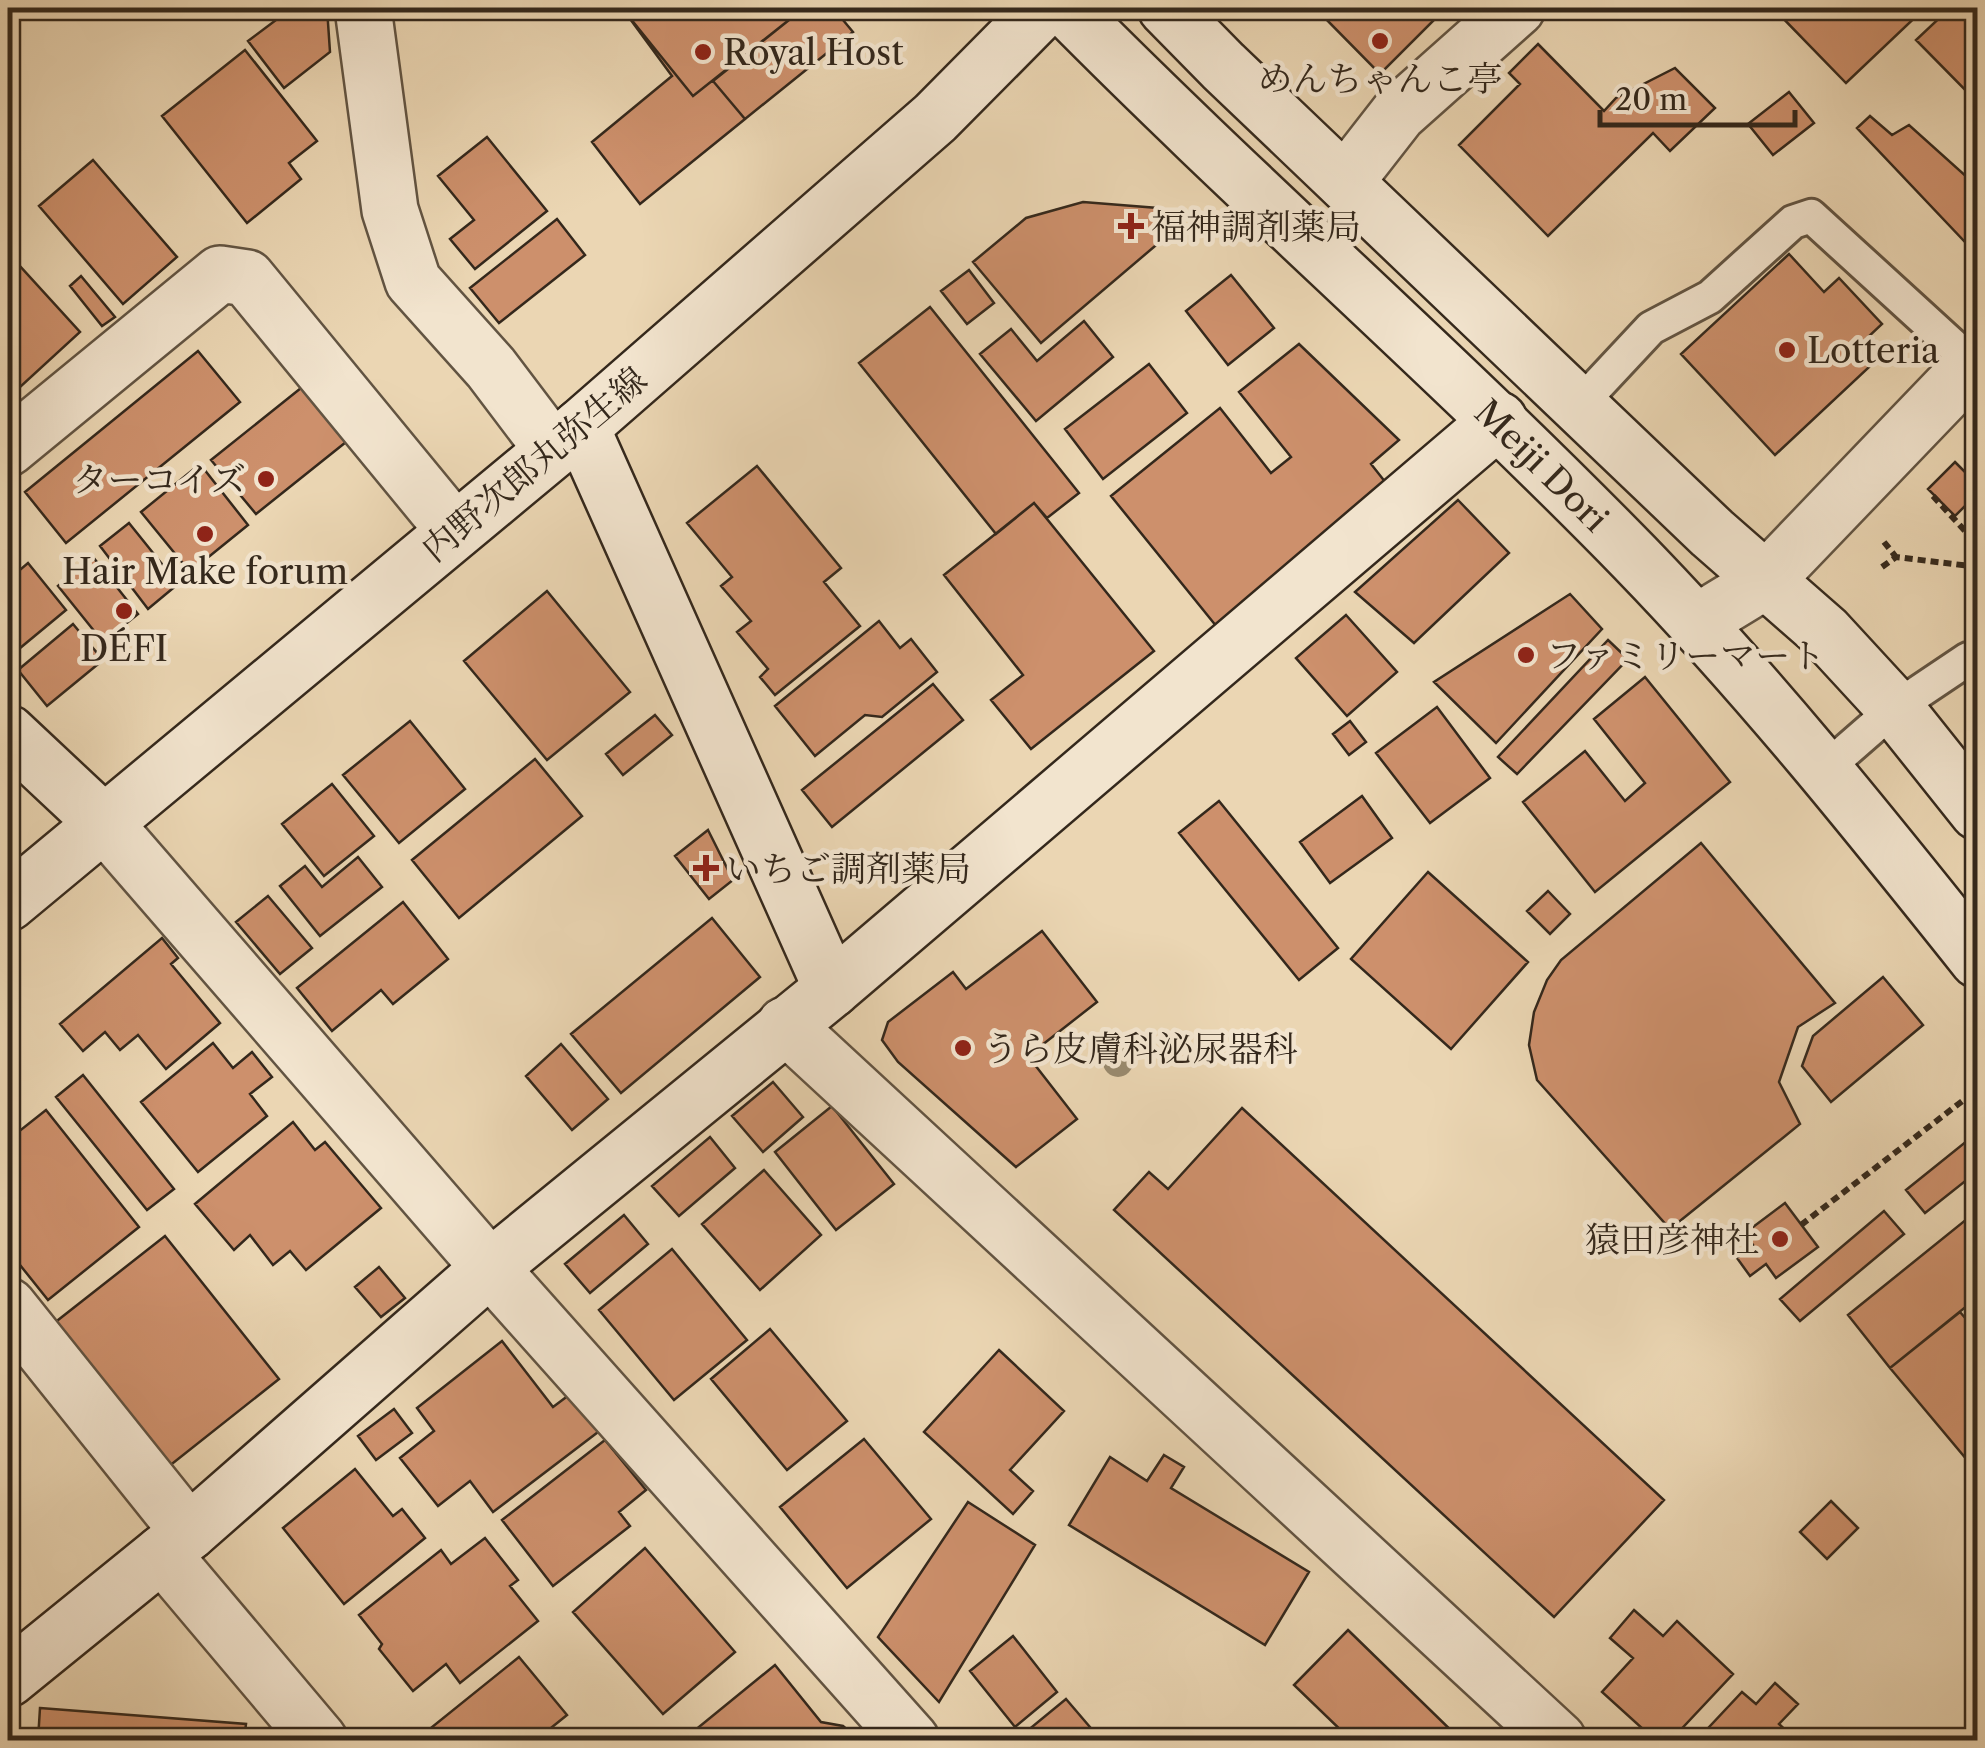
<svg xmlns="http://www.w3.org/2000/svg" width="1985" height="1748" font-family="'Libre Caslon Text','Noto Serif JP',serif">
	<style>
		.building { fill: #cd906c; stroke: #34281c; stroke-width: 2.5 }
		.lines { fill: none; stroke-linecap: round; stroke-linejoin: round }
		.lane-casing { stroke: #625442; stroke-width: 38 }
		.street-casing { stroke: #625442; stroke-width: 60 }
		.secondary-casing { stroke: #34281c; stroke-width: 60 }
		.path { stroke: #34281c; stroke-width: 6; stroke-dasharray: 8 5; stroke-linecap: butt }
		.lane { stroke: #f2e4ce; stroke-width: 32 }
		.street { stroke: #f2e4ce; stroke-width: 55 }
		.secondary { stroke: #f2e4ce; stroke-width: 55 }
		.tree { fill: #9a8b6f }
		.poi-dot { fill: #8f2418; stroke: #f2e4ce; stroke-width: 4 }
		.labels { text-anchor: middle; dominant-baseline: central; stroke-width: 9; stroke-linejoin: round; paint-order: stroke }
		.poi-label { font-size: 35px; fill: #34281c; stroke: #f2e4ce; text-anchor: start }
		.street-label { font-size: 35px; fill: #34281c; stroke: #f2e4ce }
	</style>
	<rect width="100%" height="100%" fill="#ebd6b3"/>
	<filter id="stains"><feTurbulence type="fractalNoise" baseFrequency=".002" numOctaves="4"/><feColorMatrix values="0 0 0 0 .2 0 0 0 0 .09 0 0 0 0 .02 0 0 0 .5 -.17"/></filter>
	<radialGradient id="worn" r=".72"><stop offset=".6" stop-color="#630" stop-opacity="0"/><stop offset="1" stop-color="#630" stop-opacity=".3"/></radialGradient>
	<path class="building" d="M 292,8 L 327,8 L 330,52 L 284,88 L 248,41 Z
		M 622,8 L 804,8 L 713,81 L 745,119 L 640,204 L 592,142 L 672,76 Z
		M 622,8 L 804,8 L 693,96 Z
		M 804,8 L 833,8 L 853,32 L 745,119 L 713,81 Z
		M 1315,8 L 1446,8 L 1380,74 Z
		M 1773,8 L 1925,8 L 1846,83 Z
		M 1950,8 L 1978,8 L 1978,103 L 1916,40 Z
		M 1538,44 L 1604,111 L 1616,98 L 1675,68 L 1715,108 L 1670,151 L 1653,133 L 1548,236 L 1459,145 L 1520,84 L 1509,73 Z
		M 245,50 L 317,141 L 289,163 L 301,179 L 247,223 L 162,116 Z
		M 1789,92 L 1814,123 L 1773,155 L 1748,124 Z
		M 1870,116 L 1892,135 L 1909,125 L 1978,187 L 1978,230 L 1965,242 L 1857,128 Z
		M 487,137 L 547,211 L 475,269 L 450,239 L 474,220 L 438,176 Z
		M 93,160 L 177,257 L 123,304 L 39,206 Z
		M 1083,202 L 1158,208 L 1175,229 L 1041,343 L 973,262 L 1026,218 Z
		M 557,219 L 585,255 L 499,323 L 470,288 Z
		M 8,253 L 80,332 L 19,388 L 8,375 Z
		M 1789,254 L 1824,292 L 1839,278 L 1882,324 L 1867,338 L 1882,355 L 1775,455 L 1681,354 Z
		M 969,270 L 994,303 L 967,324 L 941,291 Z
		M 1231,275 L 1274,328 L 1228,365 L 1186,311 Z
		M 81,276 L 115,317 L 102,326 L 70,286 Z
		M 930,307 L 1079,493 L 1047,518 L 1034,503 L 996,534 L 859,363 Z
		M 1084,321 L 1113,357 L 1036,421 L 980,354 L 1011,329 L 1037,361 Z
		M 1299,344 L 1399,440 L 1371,464 L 1390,488 L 1217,627 L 1111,496 L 1220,408 L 1271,473 L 1291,457 L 1239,392 Z
		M 198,351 L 240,402 L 66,543 L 25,492 Z
		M 1149,364 L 1187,413 L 1103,479 L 1065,429 Z
		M 301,388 L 346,442 L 256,514 L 211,460 Z
		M 1955,462 L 1978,485 L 1978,493 L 1955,516 L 1928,489 Z
		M 200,464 L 248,525 L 190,572 L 141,512 Z
		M 757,466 L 841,568 L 824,582 L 860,626 L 775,695 L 760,677 L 768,669 L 737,632 L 751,621 L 721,586 L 732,577 L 687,523 Z
		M 1458,500 L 1509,553 L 1414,643 L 1355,592 Z
		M 1034,503 L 1154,651 L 1031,749 L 991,700 L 1023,675 L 944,575 Z
		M 129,523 L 178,584 L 148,609 L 100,546 Z
		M 93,557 L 138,614 L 103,642 L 58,586 Z
		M 28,563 L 66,610 L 8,658 L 8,580 Z
		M 547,591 L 630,692 L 547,760 L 464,661 Z
		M 1570,594 L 1602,629 L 1496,743 L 1434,682 Z
		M 1346,615 L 1397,672 L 1347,716 L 1296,658 Z
		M 879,621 L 900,648 L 911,639 L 937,672 L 882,717 L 865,715 L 815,756 L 775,706 Z
		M 73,624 L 103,660 L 47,706 L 18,670 Z
		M 1608,640 L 1628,659 L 1517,774 L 1498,757 Z
		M 1645,677 L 1730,782 L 1595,892 L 1523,802 L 1585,751 L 1625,801 L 1645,783 L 1594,719 Z
		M 933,684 L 963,720 L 832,827 L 802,790 Z
		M 1437,707 L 1490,778 L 1430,823 L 1376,753 Z
		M 655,715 L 672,735 L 623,775 L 606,754 Z
		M 410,721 L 465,789 L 399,843 L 343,775 Z
		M 1350,721 L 1366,742 L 1349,755 L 1333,734 Z
		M 535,759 L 582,816 L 459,918 L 412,860 Z
		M 332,784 L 374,836 L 324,876 L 282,824 Z
		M 1362,796 L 1392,838 L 1330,883 L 1300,842 Z
		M 1219,801 L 1338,948 L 1299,980 L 1179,833 Z
		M 708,830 L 733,880 L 709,899 L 675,856 Z
		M 1701,843 L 1835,1003 L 1798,1027 L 1779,1082 L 1800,1124 L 1670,1229 L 1537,1080 L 1529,1045 L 1534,1012 L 1547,980 L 1561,960 Z
		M 358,857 L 382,887 L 320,936 L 280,886 L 305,866 L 322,887 Z
		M 1428,872 L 1528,962 L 1451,1049 L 1351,959 Z
		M 1548,891 L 1570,914 L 1550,934 L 1527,911 Z
		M 268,896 L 312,948 L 280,974 L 236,922 Z
		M 403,902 L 448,959 L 393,1004 L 381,990 L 332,1031 L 297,988 Z
		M 712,918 L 760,977 L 621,1093 L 571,1034 Z
		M 1042,931 L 1097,1002 L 1028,1056 L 1077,1119 L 1016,1167 L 898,1062 L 882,1040 L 888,1022 L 953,972 L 966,989 Z
		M 162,938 L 178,958 L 171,964 L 220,1023 L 166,1069 L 138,1035 L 120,1050 L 105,1032 L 83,1051 L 60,1024 Z
		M 1883,977 L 1923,1025 L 1831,1102 L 1802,1066 L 1813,1036 Z
		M 213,1043 L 233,1068 L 252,1052 L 272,1077 L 250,1094 L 267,1116 L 198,1172 L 141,1102 Z
		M 561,1044 L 608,1099 L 572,1130 L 526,1076 Z
		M 83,1075 L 174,1189 L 147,1210 L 56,1097 Z
		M 773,1082 L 803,1117 L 763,1152 L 732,1116 Z
		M 832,1106 L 894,1184 L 836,1230 L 775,1152 Z
		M 1242,1108 L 1664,1500 L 1554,1617 L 1114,1210 L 1149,1172 L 1168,1189 Z
		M 46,1110 L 139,1227 L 48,1300 L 8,1250 L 8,1140 Z
		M 293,1122 L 315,1150 L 325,1142 L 381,1208 L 306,1270 L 290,1251 L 273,1265 L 250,1235 L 234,1250 L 195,1204 Z
		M 1978,1132 L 1978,1171 L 1925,1213 L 1906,1190 Z
		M 710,1137 L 735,1168 L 679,1216 L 652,1186 Z
		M 764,1170 L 821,1235 L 760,1290 L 702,1224 Z
		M 1785,1203 L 1818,1247 L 1776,1278 L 1766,1264 L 1750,1276 L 1737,1258 L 1753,1245 L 1745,1233 Z
		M 1978,1210 L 1978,1297 L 1890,1368 L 1848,1315 Z
		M 1884,1211 L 1904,1234 L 1800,1321 L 1780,1299 Z
		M 624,1215 L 648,1244 L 590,1293 L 565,1264 Z
		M 165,1236 L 279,1379 L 168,1467 L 53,1324 Z
		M 672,1249 L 747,1340 L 674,1400 L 599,1310 Z
		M 379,1267 L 405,1298 L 381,1317 L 355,1287 Z
		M 1960,1312 L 1978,1333 L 1978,1473 L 1890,1368 Z
		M 770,1329 L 847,1421 L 787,1470 L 711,1379 Z
		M 502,1341 L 553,1407 L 573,1392 L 602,1429 L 493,1512 L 470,1481 L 438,1506 L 400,1458 L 434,1431 L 417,1408 Z
		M 999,1350 L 1064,1411 L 1010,1470 L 1033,1491 L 1013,1514 L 924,1432 Z
		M 394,1409 L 412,1433 L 376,1460 L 358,1436 Z
		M 864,1439 L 931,1519 L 847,1588 L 780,1507 Z
		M 605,1440 L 646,1490 L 619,1512 L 630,1526 L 553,1586 L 502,1520 Z
		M 1164,1455 L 1184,1467 L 1171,1488 L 1309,1572 L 1265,1645 L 1069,1525 L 1110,1457 L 1147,1481 Z
		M 355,1469 L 393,1516 L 402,1509 L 425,1538 L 344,1604 L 283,1528 Z
		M 1831,1501 L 1858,1528 L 1827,1559 L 1800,1532 Z
		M 968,1502 L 1035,1545 L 939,1702 L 878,1637 Z
		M 485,1538 L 518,1580 L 510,1586 L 538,1621 L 460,1683 L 446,1664 L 413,1691 L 379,1649 L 382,1644 L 359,1615 L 441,1550 L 451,1564 Z
		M 645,1548 L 735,1652 L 663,1714 L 573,1612 Z
		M 1634,1610 L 1663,1636 L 1677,1621 L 1733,1674 L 1671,1740 L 1655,1740 L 1602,1692 L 1633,1658 L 1610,1638 Z
		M 1348,1630 L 1461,1740 L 1351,1740 L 1294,1685 Z
		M 1013,1636 L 1057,1692 L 1015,1727 L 970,1671 Z
		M 519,1657 L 567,1715 L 536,1740 L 416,1740 Z
		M 775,1665 L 821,1722 L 843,1726 L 859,1740 L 683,1740 Z
		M 1775,1683 L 1798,1704 L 1779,1724 L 1796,1740 L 1697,1740 L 1742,1692 L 1756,1704 Z
		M 1066,1699 L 1101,1740 L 1016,1740 Z
		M 40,1708 L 246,1724 L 244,1740 L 38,1740 Z"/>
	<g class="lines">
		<defs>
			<path id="lane" d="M 1580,404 L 1651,328 L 1710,297 L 1793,222 L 1811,216 L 1973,364
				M 1825,769 L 1895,708 L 1968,659 L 1978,661"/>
			<path id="street" d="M 363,8 L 390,210 L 413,281 L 491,368 L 553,450
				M 1345,182 L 1398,114 L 1517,8
				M 8,448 L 220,274 L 247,278 L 455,531
				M 1696,623 L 1765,581 L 1978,359
				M 104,823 L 490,1268 L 911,1740
				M 785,1025 L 1558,1740
				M 8,1306 L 189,1532
				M 162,1554 L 319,1740"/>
			<g id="secondary">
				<path id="s1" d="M 1066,8 C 1252,196 1451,369 1635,558 C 1758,685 1868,822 1978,960"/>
				<path d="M 1166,8 L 1223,66 L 1712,533 L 1825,632 L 1895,708 L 1978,812"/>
				<path d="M 581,427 L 832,989"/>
				<path d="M 8,733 L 104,823"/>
				<path d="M 8,903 L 581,427 L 935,118 L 1044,8"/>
				<path d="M 8,1679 L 189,1532 L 490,1268 L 832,989 L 1499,420"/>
			</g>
		</defs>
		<use href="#lane" class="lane-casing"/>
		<use href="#street" class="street-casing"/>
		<use href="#secondary" class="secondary-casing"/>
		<path class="path" d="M 840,16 L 850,8
			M 1933,496 L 1978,545
			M 1884,542 L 1896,557
			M 1882,567 L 1896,557 L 1978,567
			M 1801,1225 L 1978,1089"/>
		<use href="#lane" class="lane"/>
		<use href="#street" class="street"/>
		<use href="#secondary" class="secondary"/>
	</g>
	<circle class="tree" cx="1118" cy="1062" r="15"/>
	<g class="poi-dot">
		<circle cx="1380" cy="41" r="10"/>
		<circle cx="703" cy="52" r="10"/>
		<path d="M1126 211h10v10h10v10h-10v10h-10v-10h-10v-10h10z"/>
		<circle cx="1787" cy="350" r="10"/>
		<circle cx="266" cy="479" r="10"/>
		<circle cx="205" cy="534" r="10"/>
		<circle cx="124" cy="611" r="10"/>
		<circle cx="1526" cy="655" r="10"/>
		<path d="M701 853h10v10h10v10h-10v10h-10v-10h-10v-10h10z"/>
		<circle cx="963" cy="1048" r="10"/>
		<circle cx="1780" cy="1239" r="10"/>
	</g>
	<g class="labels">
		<g class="poi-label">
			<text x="723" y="52">Royal Host</text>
			<text x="1380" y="78" text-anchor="middle">めんちゃんこ亭</text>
			<text x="1151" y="226">福神調剤薬局</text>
			<text x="1807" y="350">Lotteria</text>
			<text x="246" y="479" text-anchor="end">ターコイズ</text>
			<text x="205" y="571" text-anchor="middle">Hair Make forum</text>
			<text x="124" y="648" text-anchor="middle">DÉFI</text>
			<text x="1546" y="655">ファミリーマート</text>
			<text x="726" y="868">いちご調剤薬局</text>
			<text x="983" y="1048">うら皮膚科泌尿器科</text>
			<text x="1760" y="1239" text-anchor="end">猿田彦神社</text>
		</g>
		<g class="street-label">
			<text transform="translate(534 464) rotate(-40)">内野次郎丸弥生線</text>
			<text stroke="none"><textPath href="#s1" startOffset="660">Meiji Dori</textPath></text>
		</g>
	</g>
	<rect width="1985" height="1748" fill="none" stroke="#ebd6b3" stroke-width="40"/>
	<rect x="10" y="10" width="1965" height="1728" fill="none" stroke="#34281c" stroke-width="5"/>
	<rect x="20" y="20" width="1945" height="1708" fill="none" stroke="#34281c" stroke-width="2.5"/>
	<path d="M1600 110v15h195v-15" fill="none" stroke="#34281c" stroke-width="5"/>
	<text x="1615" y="110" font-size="30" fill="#34281c" stroke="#f2e4ce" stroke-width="8" paint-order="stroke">20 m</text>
	<rect width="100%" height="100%" filter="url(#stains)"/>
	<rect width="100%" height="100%" fill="url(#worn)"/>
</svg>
